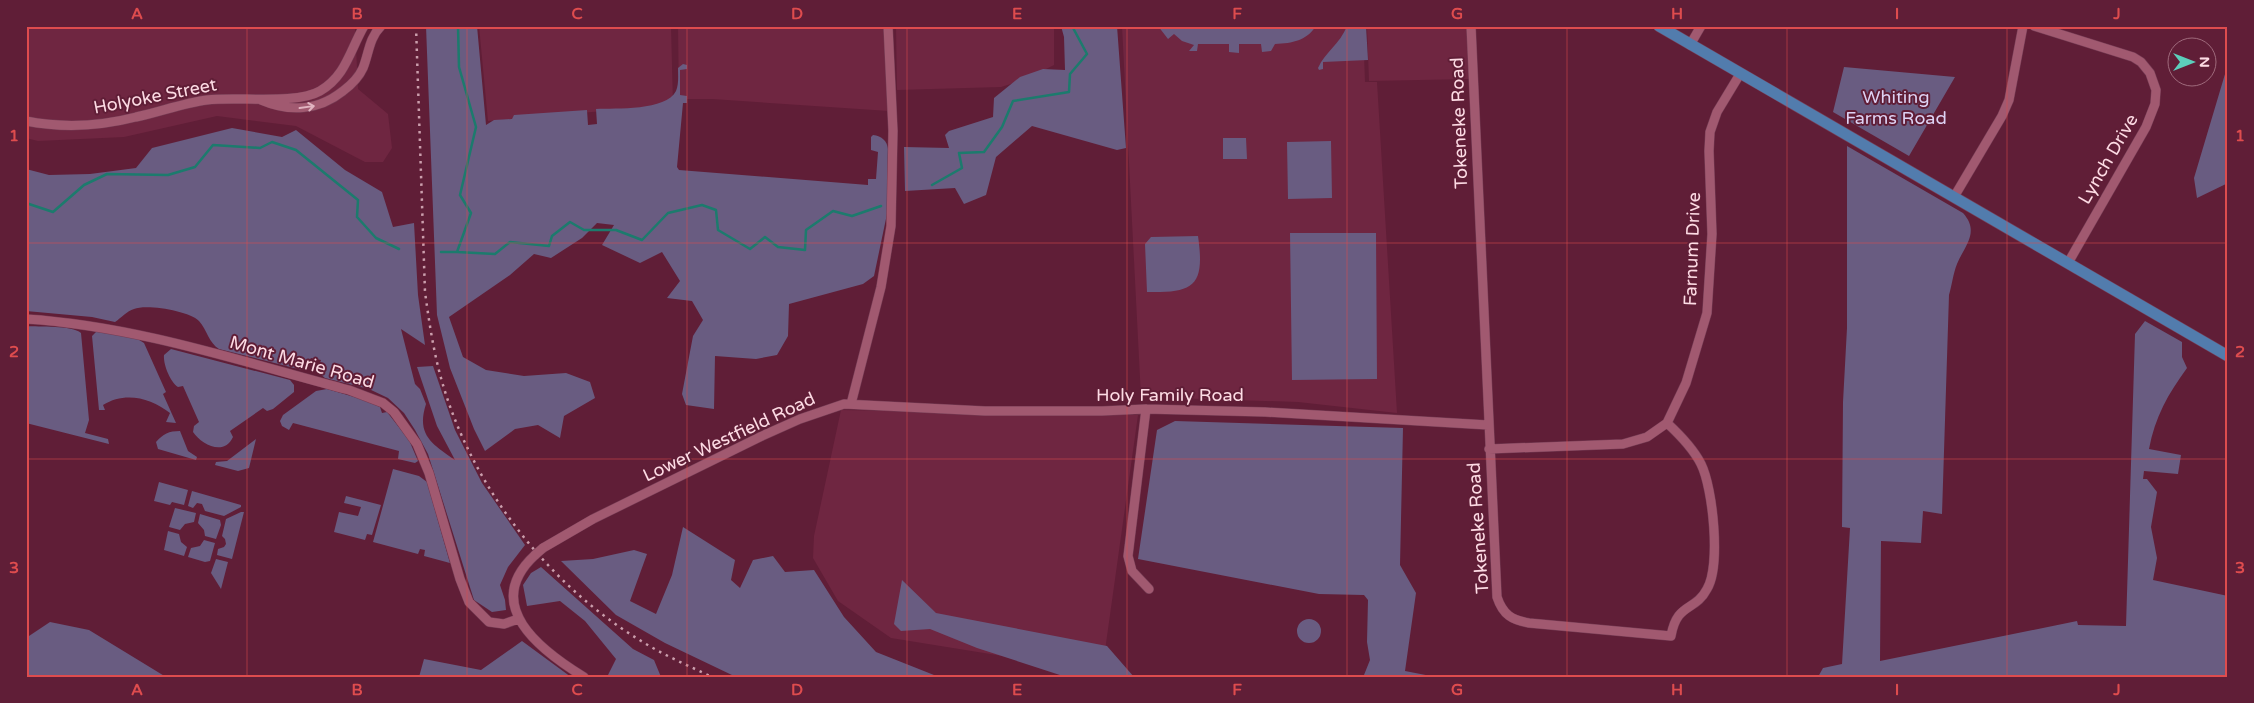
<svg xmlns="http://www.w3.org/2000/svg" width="2254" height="703" font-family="'Varela Round',sans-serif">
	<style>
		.built { fill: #6f2641 }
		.green { fill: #695c81 }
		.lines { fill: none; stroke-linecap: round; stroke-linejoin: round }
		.stream { stroke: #1c7b6d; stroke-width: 2.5 }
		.minor-casing { stroke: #763d55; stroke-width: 10 }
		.major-casing { stroke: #763d55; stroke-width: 12 }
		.minor { stroke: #a15970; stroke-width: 9 }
		.major { stroke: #527cad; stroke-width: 11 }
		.rail { stroke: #cb9fad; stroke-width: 2.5; stroke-dasharray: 2.5 5; stroke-linecap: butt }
		.minor-bridge-casing { stroke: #763d55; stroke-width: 10; stroke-linecap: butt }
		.minor-bridge { stroke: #a15970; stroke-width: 9 }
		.oneway { stroke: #e1b4c1 }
		.grid { fill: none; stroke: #de4c4e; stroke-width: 1; stroke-opacity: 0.55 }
		.labels { text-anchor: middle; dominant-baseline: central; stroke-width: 4; stroke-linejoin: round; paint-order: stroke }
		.street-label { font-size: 18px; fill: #fddbe4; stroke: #601e37 }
		.park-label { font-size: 18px; fill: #ded3f4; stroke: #601e37 }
		.neatline { fill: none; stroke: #de4c4e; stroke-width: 2 }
		.grid-label { font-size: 16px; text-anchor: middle; font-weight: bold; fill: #de4c4e }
	</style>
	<rect width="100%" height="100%" fill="#601e37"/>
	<path class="built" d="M 26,26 L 355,26 L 358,89 L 388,114 L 392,148 L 383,162 L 365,162 L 296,126 L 217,116 L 124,137 L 38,141 L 26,138 Z
		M 479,26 L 671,26 L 673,105 L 488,121 Z
		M 678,26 L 883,26 L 888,53 L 889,111 L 712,99 L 679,99 Z
		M 896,26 L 1054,26 L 1054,65 L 1024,80 L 1001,87 L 897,90 Z
		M 1122,26 L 1363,26 L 1365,82 L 1377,82 L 1397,413 L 1298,402 L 1141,397 Z
		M 1367,26 L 1467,26 L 1470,79 L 1369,81 Z
		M 841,410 L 1138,415 L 1102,672 L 891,638 L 838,601 L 813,558 L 814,536 Z"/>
	<path class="green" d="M 426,26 L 477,26 L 486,125 L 494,120 L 512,119 L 514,115 L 587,110 L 588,125 L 597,124 L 596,109 C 616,108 666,111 676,91 C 679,84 678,75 678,68 L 683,64 L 687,65 L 687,69 L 680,70 L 680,95 L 687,96 L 687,103 L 683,103 L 677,167 L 679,170 L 868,185 L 868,179 L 876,179 L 878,152 L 871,150 L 871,137 L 873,135 C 882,136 887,141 888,149 L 887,214 L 874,276 L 863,284 L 789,304 L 788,336 L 777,355 L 756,359 L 715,356 L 714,409 L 686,405 L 682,394 L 693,336 L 703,320 L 692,301 L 667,298 L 680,281 L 662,252 L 640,263 L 602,245 L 614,225 L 597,223 L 582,238 L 551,258 L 534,254 L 510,275 L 449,317 L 463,357 L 486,370 L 524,376 L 566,373 L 590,382 L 595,398 L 564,416 L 560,438 L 538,425 L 515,429 L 485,451 L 474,429 L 450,368 L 437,315 Z
		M 1061,26 L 1117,26 L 1126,148 L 1117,150 L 1032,126 L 996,157 L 986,195 L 964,204 L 955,188 L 905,191 L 904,147 L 949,148 L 945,135 L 949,131 L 993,117 L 994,98 L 1020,77 L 1043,69 L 1065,70 L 1064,37 Z
		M 1158,26 L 1316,26 C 1306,41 1293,43 1275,44 L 1271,51 L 1262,52 L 1261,44 L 1239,44 L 1239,53 L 1229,52 L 1229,44 L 1198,44 L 1197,51 L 1189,51 L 1194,45 L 1182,41 L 1174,34 L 1168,39 Z
		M 1347,26 L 1366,26 L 1368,60 L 1323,62 L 1323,69 L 1319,70 L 1318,68 C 1325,52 1340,44 1347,26 Z
		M 2228,64 L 2228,183 L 2197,198 L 2194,178 Z
		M 1844,67 L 1955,77 L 1909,156 L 1833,112 Z
		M 232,128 L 282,137 L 296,130 L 345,170 L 382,192 L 393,227 L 414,223 L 418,295 L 425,345 L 401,329 L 415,384 L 420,389 L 426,404 C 416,435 432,444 455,460 L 437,426 L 417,367 L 433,366 L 455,430 L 482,483 L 525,545 L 508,567 L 500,585 L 505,600 L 506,610 L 492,612 L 474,600 L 428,454 L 415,430 L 404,413 L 388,398 L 369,389 L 325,378 L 319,373 L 318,368 L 321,360 L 311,358 L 302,370 L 219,349 C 209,343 207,330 199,321 C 189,311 147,304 134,309 C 127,311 121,318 115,322 L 92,317 L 26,311 L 26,169 L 49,175 L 90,174 L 136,168 L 152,148 Z
		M 1223,138 L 1246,138 L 1247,159 L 1223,159 Z
		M 1331,141 L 1332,198 L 1288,199 L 1287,142 Z
		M 1847,146 L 1963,213 C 1980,232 1965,245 1957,264 C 1953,274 1952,285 1949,295 L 1942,514 L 1923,511 L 1921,543 L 1881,541 L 1880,661 L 2077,621 L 2078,625 L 2126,626 L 2135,334 L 2145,321 L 2182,342 L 2182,357 L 2187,368 C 2168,394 2155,417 2149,449 L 2181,455 L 2178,474 L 2144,471 L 2143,479 L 2147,479 L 2157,492 L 2151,527 L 2157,558 L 2153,580 L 2228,596 L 2228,677 L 1818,677 L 1823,668 L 1842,664 L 1850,528 L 1842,527 L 1843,402 L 1847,328 Z
		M 1290,233 L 1376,233 L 1377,379 L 1292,380 Z
		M 1198,236 C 1205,285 1195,293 1147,292 L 1145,244 L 1151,237 Z
		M 26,326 C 39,327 72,325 81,333 L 89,420 L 85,433 L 108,439 L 109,444 L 26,423 Z
		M 97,331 L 136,338 L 144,343 L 166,392 L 163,394 L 176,423 L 166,422 L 170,413 C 151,398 125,391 103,405 L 105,410 L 99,410 L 92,336 Z
		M 171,349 L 290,380 L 294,385 L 294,392 L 273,409 L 267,411 L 263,408 L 230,431 L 233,437 C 224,457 201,444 193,432 L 194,426 L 199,422 L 183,386 L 178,387 C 170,382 163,364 164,355 Z
		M 327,389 L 368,401 L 380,407 L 382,413 L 387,412 L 409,440 L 418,461 L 415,463 L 398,459 L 399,451 L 293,423 L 289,430 L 282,426 L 280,421 L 283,415 L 316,391 Z
		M 1175,421 L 1403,428 L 1400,565 L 1416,593 L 1405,671 L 1436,677 L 1366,677 L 1364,675 L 1370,660 L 1367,642 L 1368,600 L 1364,595 L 1319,594 L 1138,559 L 1157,430 Z
		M 180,431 L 188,451 L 197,457 L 196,460 L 158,449 L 156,442 C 163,434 169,431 180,431 Z
		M 256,439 L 249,468 L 238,471 L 215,465 L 216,462 L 227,461 Z
		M 393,469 L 419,476 L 427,482 L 450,563 L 424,556 L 425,550 L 420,549 L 418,554 L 373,542 Z
		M 159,482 L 188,490 L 184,505 L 172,502 L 170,505 L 154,501 Z
		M 192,491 L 241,505 L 241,507 L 224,516 L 205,511 L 202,504 L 197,503 L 193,508 L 188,506 Z
		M 346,496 L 381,505 L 372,535 L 367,534 L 365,540 L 334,532 L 339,512 L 358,516 L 361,507 L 344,503 Z
		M 175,508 L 196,513 L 194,522 L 185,524 L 180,530 L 169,527 Z
		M 241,512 L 244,512 L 232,559 L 217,555 L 218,549 L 224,547 L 226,544 L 225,539 L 222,536 L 226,519 Z
		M 200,514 L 220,520 L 221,525 L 216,539 L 205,536 L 204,530 L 198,523 Z
		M 683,527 L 735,560 L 731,580 L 740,588 L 753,560 L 773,556 L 785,572 L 814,570 L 844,617 L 876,652 L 939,677 L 734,676 L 665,643 L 616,615 L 561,561 L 593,559 L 634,550 L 647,554 L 630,601 L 656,614 L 672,575 Z
		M 168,531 L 179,534 L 181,542 L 187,547 L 184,556 L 164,550 Z
		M 204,540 L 215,543 L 210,561 L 205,562 L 188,557 L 191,548 L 200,546 Z
		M 216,559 L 228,562 L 221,589 L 211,573 Z
		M 541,567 L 633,649 L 654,660 L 661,677 L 607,677 L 616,659 L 585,621 L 560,601 L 527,606 L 523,585 L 531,573 Z
		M 902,580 L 936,613 L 1107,646 L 1134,677 L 1066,677 L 977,648 L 930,629 L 901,631 L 894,624 Z
		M1297 631a12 12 0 1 1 24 0a12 12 0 1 1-24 0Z
		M 50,622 L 89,630 L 166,677 L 26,677 L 26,638 Z
		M 522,641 L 571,677 L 419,677 L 424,659 L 481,670 Z"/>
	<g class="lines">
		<path class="stream" d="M 932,185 L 962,168 L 959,153 L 984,152 L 1002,127 L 1013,101 L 1069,92 L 1070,74 L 1087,54 L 1072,26
			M 26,203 L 53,212 L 84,185 L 107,174 L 168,175 L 195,167 L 213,145 L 260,148 L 272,142 L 296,150 L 358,200 L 357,217 L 376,238 L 399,249
			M 441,252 L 457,252 L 471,213 L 460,195 L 476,127 L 459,67 L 458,26
			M 457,252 L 495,254 L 510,242 L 549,246 L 552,236 L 570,222 L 584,230 L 616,230 L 642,240 L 668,213 L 702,205 L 716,210 L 718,230 L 750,249 L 765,237 L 778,247 L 805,250 L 806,230 L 833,211 L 852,216 L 881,206"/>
		<defs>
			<path id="minor" d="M 1471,26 L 1497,597 C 1503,615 1512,620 1529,623 L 1671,636 C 1677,602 1695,612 1707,589 C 1721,566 1713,488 1701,464 C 1693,448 1680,435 1667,423
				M 2034,26 L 2133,57 L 2141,62 L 2150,73 L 2156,90 L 2155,104 L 2146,127 L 2068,263
				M 1690,45 L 1701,26
				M 261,100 C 289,112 318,111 343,91 C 351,85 359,77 363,68 C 369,53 369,38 381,26
				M 26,121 C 62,128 101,126 136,117 C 160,112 183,103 207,100 C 236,96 296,105 320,91 C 346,76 350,50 364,26
				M 1954,197 L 2002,116 L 2009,100 L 2023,26
				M 26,319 C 137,326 243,362 349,390 L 383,403 L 394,412 L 417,444 L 429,473 L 460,579 L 469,602 L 489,622 L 504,624 L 518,619
				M 851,404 L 881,287 L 891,226 L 893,131 L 888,26
				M 1146,409 L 1128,556 L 1132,571 L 1149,589
				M 1489,449 L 1623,444 L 1647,437 L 1667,423 L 1686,383 L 1707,313 L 1712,234 L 1709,151 L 1710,132 L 1717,112 L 1740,74
				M 543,548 L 593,519 L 762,436 L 800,419 L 844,404 L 985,411 L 1102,411 L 1146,409 L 1265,412 L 1488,425
				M 535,555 C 481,605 540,650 584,677"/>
			<path id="major" d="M 1659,26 L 2228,356"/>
		</defs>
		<use href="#minor" class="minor-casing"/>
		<use href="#major" class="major-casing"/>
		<use href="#minor" class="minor"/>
		<use href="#major" class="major"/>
		<path class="rail" d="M 416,26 L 425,292 C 429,321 433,349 441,378 C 470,483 545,582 638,639 C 661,654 687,665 712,677"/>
		<defs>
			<path id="minor-bridge" d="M 535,555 L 543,548"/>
		</defs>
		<use href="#minor-bridge" class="minor-bridge-casing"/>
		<use href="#minor-bridge" class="minor-bridge"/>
	</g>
	<defs><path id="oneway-shaft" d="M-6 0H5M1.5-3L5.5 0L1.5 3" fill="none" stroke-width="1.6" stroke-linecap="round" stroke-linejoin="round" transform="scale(1.25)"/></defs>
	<use class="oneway" href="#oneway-shaft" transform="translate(307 107) rotate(-8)"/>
	<path class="grid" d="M 247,26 L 247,677M 467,26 L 467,677M 687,26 L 687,677M 907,26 L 907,677M 1127,26 L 1127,677M 1347,26 L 1347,677M 1567,26 L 1567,677M 1787,26 L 1787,677M 2007,26 L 2007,677M 26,243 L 2228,243M 26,459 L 2228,459"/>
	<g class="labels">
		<g class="street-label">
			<text transform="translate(155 96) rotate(-11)">Holyoke Street</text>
			<text transform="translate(1459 123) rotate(-92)">Tokeneke Road</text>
			<text transform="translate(2108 159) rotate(-60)">Lynch Drive</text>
			<text transform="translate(1692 249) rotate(-88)">Farnum Drive</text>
			<text transform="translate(302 362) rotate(16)">Mont Marie Road</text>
			<text x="1170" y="395">Holy Family Road</text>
			<text transform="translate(729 437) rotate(-25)">Lower Westfield Road</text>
			<text transform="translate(1478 528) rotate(-94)">Tokeneke Road</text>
		</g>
		<g class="park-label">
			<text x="1896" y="97">Whiting<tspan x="1896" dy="21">Farms Road</tspan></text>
		</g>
	</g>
	<rect width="2254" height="703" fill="none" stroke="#601e37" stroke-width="55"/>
	<g transform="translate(2192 62) rotate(90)"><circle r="24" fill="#601e37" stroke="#9f6a7c"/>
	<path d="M0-4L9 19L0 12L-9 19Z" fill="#5ccebb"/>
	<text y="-8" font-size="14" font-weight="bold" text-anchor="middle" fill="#fddbe4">N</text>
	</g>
	<rect x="28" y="28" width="2198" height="648" class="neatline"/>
	<g class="grid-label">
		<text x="137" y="19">A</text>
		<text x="357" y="19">B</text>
		<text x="577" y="19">C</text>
		<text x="797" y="19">D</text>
		<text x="1017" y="19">E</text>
		<text x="1237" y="19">F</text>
		<text x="1457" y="19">G</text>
		<text x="1677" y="19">H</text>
		<text x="1897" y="19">I</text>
		<text x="2117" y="19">J</text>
		<text x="14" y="141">1</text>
		<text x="2240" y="141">1</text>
		<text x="14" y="357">2</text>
		<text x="2240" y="357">2</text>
		<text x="14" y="573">3</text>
		<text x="2240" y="573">3</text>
		<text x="137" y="695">A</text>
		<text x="357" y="695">B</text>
		<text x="577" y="695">C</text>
		<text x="797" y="695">D</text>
		<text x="1017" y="695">E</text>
		<text x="1237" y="695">F</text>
		<text x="1457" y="695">G</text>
		<text x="1677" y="695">H</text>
		<text x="1897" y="695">I</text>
		<text x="2117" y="695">J</text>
	</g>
</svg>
